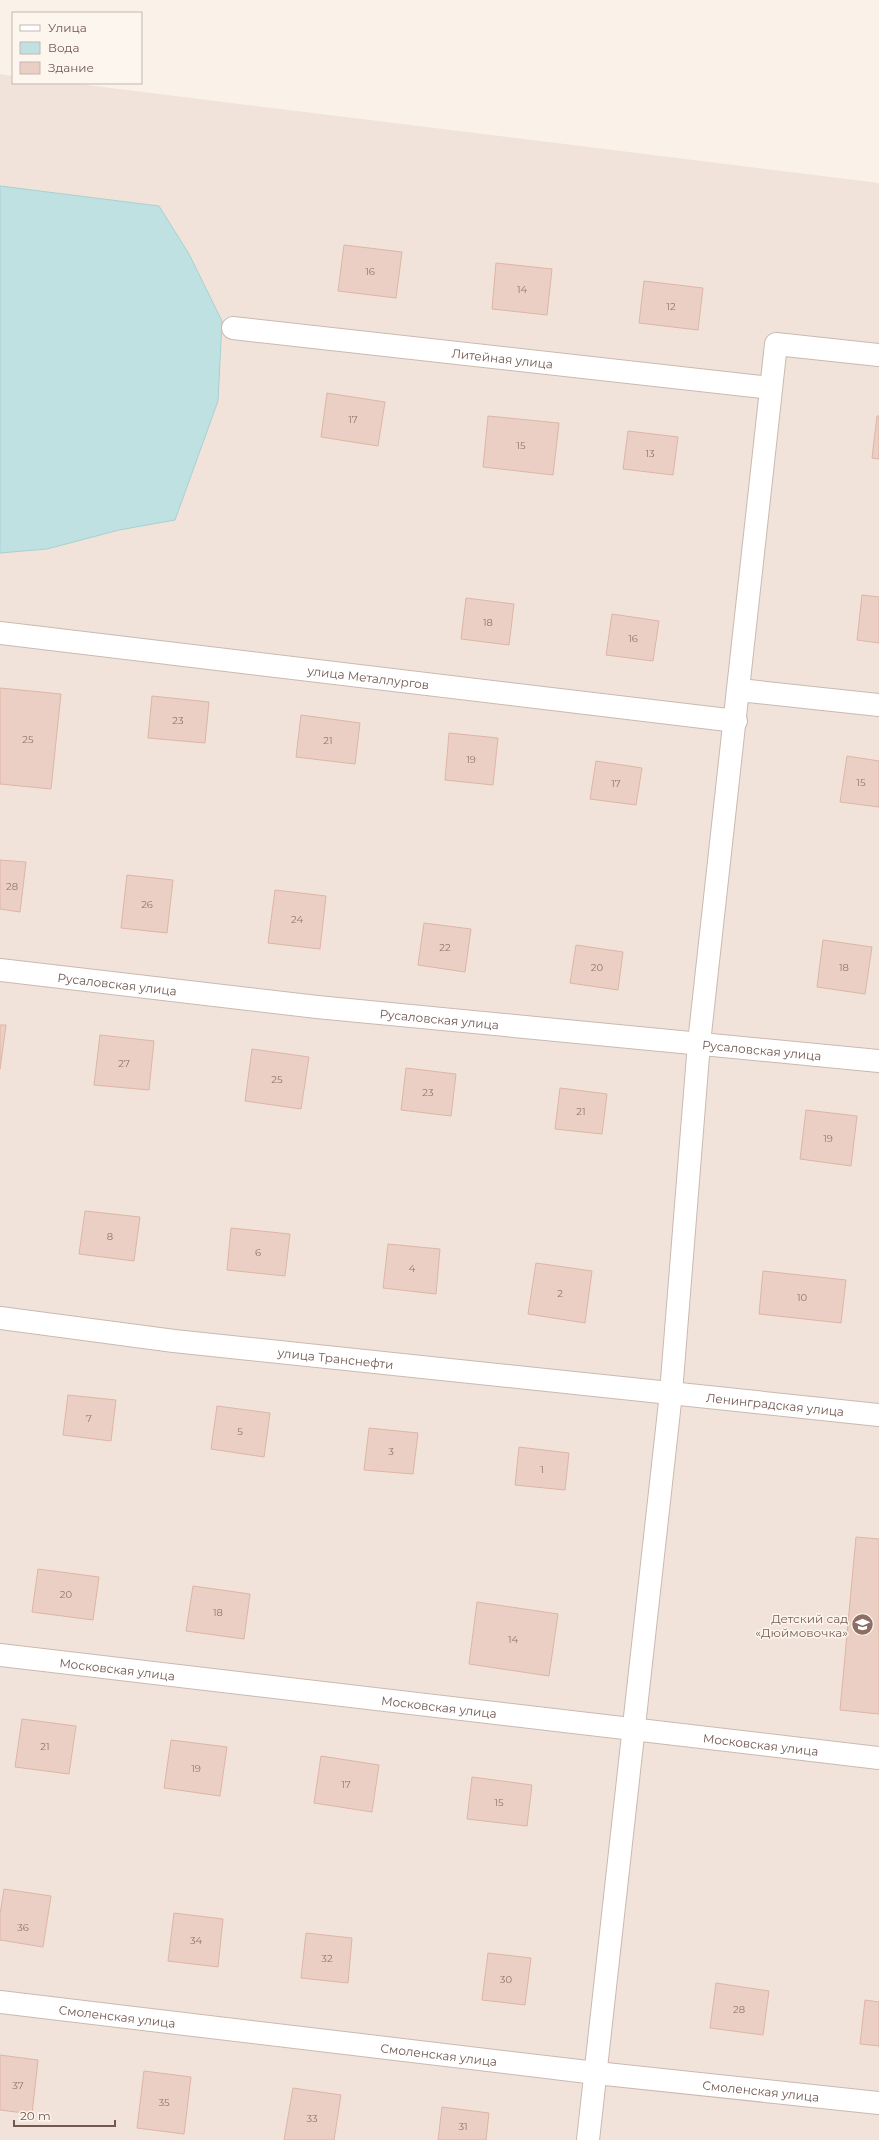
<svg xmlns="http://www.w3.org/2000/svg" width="879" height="2140" font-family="Montserrat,sans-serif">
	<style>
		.residential { fill: #f1e3d9 }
		.water { fill: #c0e1e2; stroke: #a7d1d2 }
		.building { fill: #eccfc4; stroke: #ddb5a7 }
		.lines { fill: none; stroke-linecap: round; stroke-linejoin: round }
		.minor-casing { stroke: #cbb9b0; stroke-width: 24 }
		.minor { stroke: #fff; stroke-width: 22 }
		.labels { text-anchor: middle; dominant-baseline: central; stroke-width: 3; stroke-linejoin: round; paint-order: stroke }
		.number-label { font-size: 10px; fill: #90766d }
		.street-label { font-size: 12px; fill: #725850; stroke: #fdf6ef }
		.education-label { font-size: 12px; fill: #785e54; stroke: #fdf6ef; text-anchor: end }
	</style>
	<rect width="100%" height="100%" fill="#faf2e9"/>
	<path class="residential" d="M 0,74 L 13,76 L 13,83 L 71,83 L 879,183 L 879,2140 L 0,2140 Z"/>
	<path class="water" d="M 0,186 L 159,206 L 189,254 L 222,321 L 218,401 L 175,520 L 119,530 L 47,549 L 0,553 Z"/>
	<path class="building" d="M 344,245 L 402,252 L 396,298 L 338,291 Z
		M 496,263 L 552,269 L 547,315 L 492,309 Z
		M 644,281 L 703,288 L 698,330 L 639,323 Z
		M 327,393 L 385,402 L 378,446 L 321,437 Z
		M 488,416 L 559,423 L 553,475 L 483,467 Z
		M 877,416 L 879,416 L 879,459 L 872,458 Z
		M 628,431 L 678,437 L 673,475 L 623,469 Z
		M 862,595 L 879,597 L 879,643 L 857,640 Z
		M 466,598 L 514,604 L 509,645 L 461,639 Z
		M 612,614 L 659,621 L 653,661 L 606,655 Z
		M 0,688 L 61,694 L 51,789 L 0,784 Z
		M 152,696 L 209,702 L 205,743 L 148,738 Z
		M 301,715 L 360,723 L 355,764 L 296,757 Z
		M 449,733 L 498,738 L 493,785 L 445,780 Z
		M 847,756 L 879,761 L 879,807 L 840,802 Z
		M 596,761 L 642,768 L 636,805 L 590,799 Z
		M 0,860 L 26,862 L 20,912 L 0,909 Z
		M 127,875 L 173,880 L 167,933 L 121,928 Z
		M 275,890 L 326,896 L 320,949 L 268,943 Z
		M 424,923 L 471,929 L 465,972 L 418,965 Z
		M 823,940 L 872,947 L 865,994 L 817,987 Z
		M 576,945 L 623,952 L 618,990 L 570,983 Z
		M 0,1025 L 6,1025 L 0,1069 Z
		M 100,1035 L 154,1041 L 149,1090 L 94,1085 Z
		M 252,1049 L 309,1057 L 301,1109 L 245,1101 Z
		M 406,1068 L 456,1074 L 451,1116 L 401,1110 Z
		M 560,1088 L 607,1094 L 602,1134 L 555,1129 Z
		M 806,1110 L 857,1116 L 851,1166 L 800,1159 Z
		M 85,1211 L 140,1217 L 134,1261 L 79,1254 Z
		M 231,1228 L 290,1234 L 285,1276 L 227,1270 Z
		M 388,1244 L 440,1249 L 436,1294 L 383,1288 Z
		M 536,1263 L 592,1271 L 585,1323 L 528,1314 Z
		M 763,1271 L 846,1280 L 841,1323 L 759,1314 Z
		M 68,1395 L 116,1400 L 111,1441 L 63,1435 Z
		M 217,1406 L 270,1413 L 264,1457 L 211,1449 Z
		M 369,1428 L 418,1433 L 413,1474 L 364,1470 Z
		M 519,1447 L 569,1453 L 565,1490 L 515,1485 Z
		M 856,1537 L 879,1539 L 879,1714 L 840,1710 Z
		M 38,1569 L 99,1577 L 93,1620 L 32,1612 Z
		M 193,1586 L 250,1594 L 244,1639 L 186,1631 Z
		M 477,1602 L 558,1614 L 549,1676 L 469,1664 Z
		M 22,1719 L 76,1726 L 69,1774 L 15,1767 Z
		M 171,1740 L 227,1747 L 220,1796 L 164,1788 Z
		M 321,1756 L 379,1765 L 372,1812 L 314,1803 Z
		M 472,1777 L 532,1785 L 527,1826 L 467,1819 Z
		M 4,1889 L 51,1896 L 43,1947 L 0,1940 L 0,1914 Z
		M 174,1913 L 223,1919 L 218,1967 L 168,1961 Z
		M 306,1933 L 352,1938 L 348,1983 L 301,1978 Z
		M 488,1953 L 531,1958 L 525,2005 L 482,2000 Z
		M 716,1983 L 769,1991 L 763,2035 L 710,2028 Z
		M 865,2000 L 879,2002 L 879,2046 L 860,2044 Z
		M 0,2055 L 38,2060 L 32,2114 L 0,2110 Z
		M 144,2071 L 191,2077 L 184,2134 L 137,2128 Z
		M 293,2088 L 341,2095 L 334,2140 L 284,2140 Z
		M 442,2107 L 489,2113 L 486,2140 L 438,2140 Z"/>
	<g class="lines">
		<defs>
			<g id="minor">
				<path id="s1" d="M 233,328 L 771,388"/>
				<path id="s2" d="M 0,633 L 736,721"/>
				<path d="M 739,690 L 879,705"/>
				<path id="s3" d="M 0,970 L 317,1007 L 879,1061"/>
				<path id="s4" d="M 0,1318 L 174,1341 L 879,1415"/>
				<path id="s5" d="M 0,1655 L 879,1758"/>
				<path id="s6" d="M 0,2002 L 596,2073 L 879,2103"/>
				<path d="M 588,2140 L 671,1393 L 699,1043 L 776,344 L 879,355"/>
			</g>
		</defs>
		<use href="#minor" class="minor-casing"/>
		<use href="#minor" class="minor"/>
	</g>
	<defs>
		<symbol id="school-disc" viewBox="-11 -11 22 22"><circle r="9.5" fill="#8d6e63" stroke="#fdf6ef"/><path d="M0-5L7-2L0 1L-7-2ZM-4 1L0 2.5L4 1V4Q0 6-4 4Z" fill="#fff"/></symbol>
	</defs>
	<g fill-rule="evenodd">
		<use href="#school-disc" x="850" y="1612" width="25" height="25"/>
	</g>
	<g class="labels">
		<g class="number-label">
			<text x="370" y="271">16</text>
			<text x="522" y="289">14</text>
			<text x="671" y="306">12</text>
			<text x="353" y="419">17</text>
			<text x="521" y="445">15</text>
			<text x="650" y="453">13</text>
			<text x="488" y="622">18</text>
			<text x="633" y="638">16</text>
			<text x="178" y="720">23</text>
			<text x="28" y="739">25</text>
			<text x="328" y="740">21</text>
			<text x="471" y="759">19</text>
			<text x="861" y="782">15</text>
			<text x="616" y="783">17</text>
			<text x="12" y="886">28</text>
			<text x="147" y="904">26</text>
			<text x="297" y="919">24</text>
			<text x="445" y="947">22</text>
			<text x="597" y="967">20</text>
			<text x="844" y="967">18</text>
			<text x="124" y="1063">27</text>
			<text x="277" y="1079">25</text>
			<text x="428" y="1092">23</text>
			<text x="581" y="1111">21</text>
			<text x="828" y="1138">19</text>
			<text x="110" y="1236">8</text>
			<text x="258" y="1252">6</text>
			<text x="412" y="1268">4</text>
			<text x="560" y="1293">2</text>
			<text x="802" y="1297">10</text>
			<text x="89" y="1418">7</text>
			<text x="240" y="1431">5</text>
			<text x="391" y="1451">3</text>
			<text x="542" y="1469">1</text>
			<text x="66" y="1594">20</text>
			<text x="218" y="1612">18</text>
			<text x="513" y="1639">14</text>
			<text x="45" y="1746">21</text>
			<text x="196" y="1768">19</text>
			<text x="346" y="1784">17</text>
			<text x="499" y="1802">15</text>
			<text x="23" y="1927">36</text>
			<text x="196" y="1940">34</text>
			<text x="327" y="1958">32</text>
			<text x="506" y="1979">30</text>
			<text x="739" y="2009">28</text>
			<text x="18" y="2085">37</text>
			<text x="164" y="2102">35</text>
			<text x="312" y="2118">33</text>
			<text x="463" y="2126">31</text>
		</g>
		<g class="street-label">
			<text stroke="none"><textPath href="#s1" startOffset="271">Литейная улица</textPath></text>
			<text stroke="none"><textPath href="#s2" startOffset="371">улица Металлургов</textPath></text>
			<text stroke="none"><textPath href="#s3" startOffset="118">Русаловская улица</textPath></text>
			<text stroke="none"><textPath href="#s3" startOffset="442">Русаловская улица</textPath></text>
			<text stroke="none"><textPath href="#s3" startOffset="766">Русаловская улица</textPath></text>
			<text stroke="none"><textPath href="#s4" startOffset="338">улица Транснефти</textPath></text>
			<text stroke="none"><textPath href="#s4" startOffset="780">Ленинградская улица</textPath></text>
			<text stroke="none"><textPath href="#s5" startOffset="118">Московская улица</textPath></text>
			<text stroke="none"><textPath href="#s5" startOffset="442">Московская улица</textPath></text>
			<text stroke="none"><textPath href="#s5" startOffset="766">Московская улица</textPath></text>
			<text stroke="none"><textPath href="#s6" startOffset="118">Смоленская улица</textPath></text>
			<text stroke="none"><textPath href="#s6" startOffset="442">Смоленская улица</textPath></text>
			<text stroke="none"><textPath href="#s6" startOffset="766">Смоленская улица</textPath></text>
		</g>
		<g class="education-label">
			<text x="848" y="1618">Детский сад<tspan x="848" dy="14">«Дюймовочка»</tspan></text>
		</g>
	</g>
	<rect x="12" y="12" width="130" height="72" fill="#fdf6ef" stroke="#c5b7af"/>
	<rect x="20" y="25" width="20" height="6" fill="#ffffff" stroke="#c5b7af"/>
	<text x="48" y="32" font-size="12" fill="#725850">Улица</text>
	<rect x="20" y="42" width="20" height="12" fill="#c0e1e2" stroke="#c5b7af"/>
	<text x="48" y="52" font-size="12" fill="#725850">Вода</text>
	<rect x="20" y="62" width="20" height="12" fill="#eccfc4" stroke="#c5b7af"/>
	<text x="48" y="72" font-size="12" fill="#725850">Здание</text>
	<path d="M14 2120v6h101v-6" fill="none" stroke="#725850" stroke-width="2"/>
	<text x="20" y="2120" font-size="12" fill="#725850" stroke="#fdf6ef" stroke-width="3" paint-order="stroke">20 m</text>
</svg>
